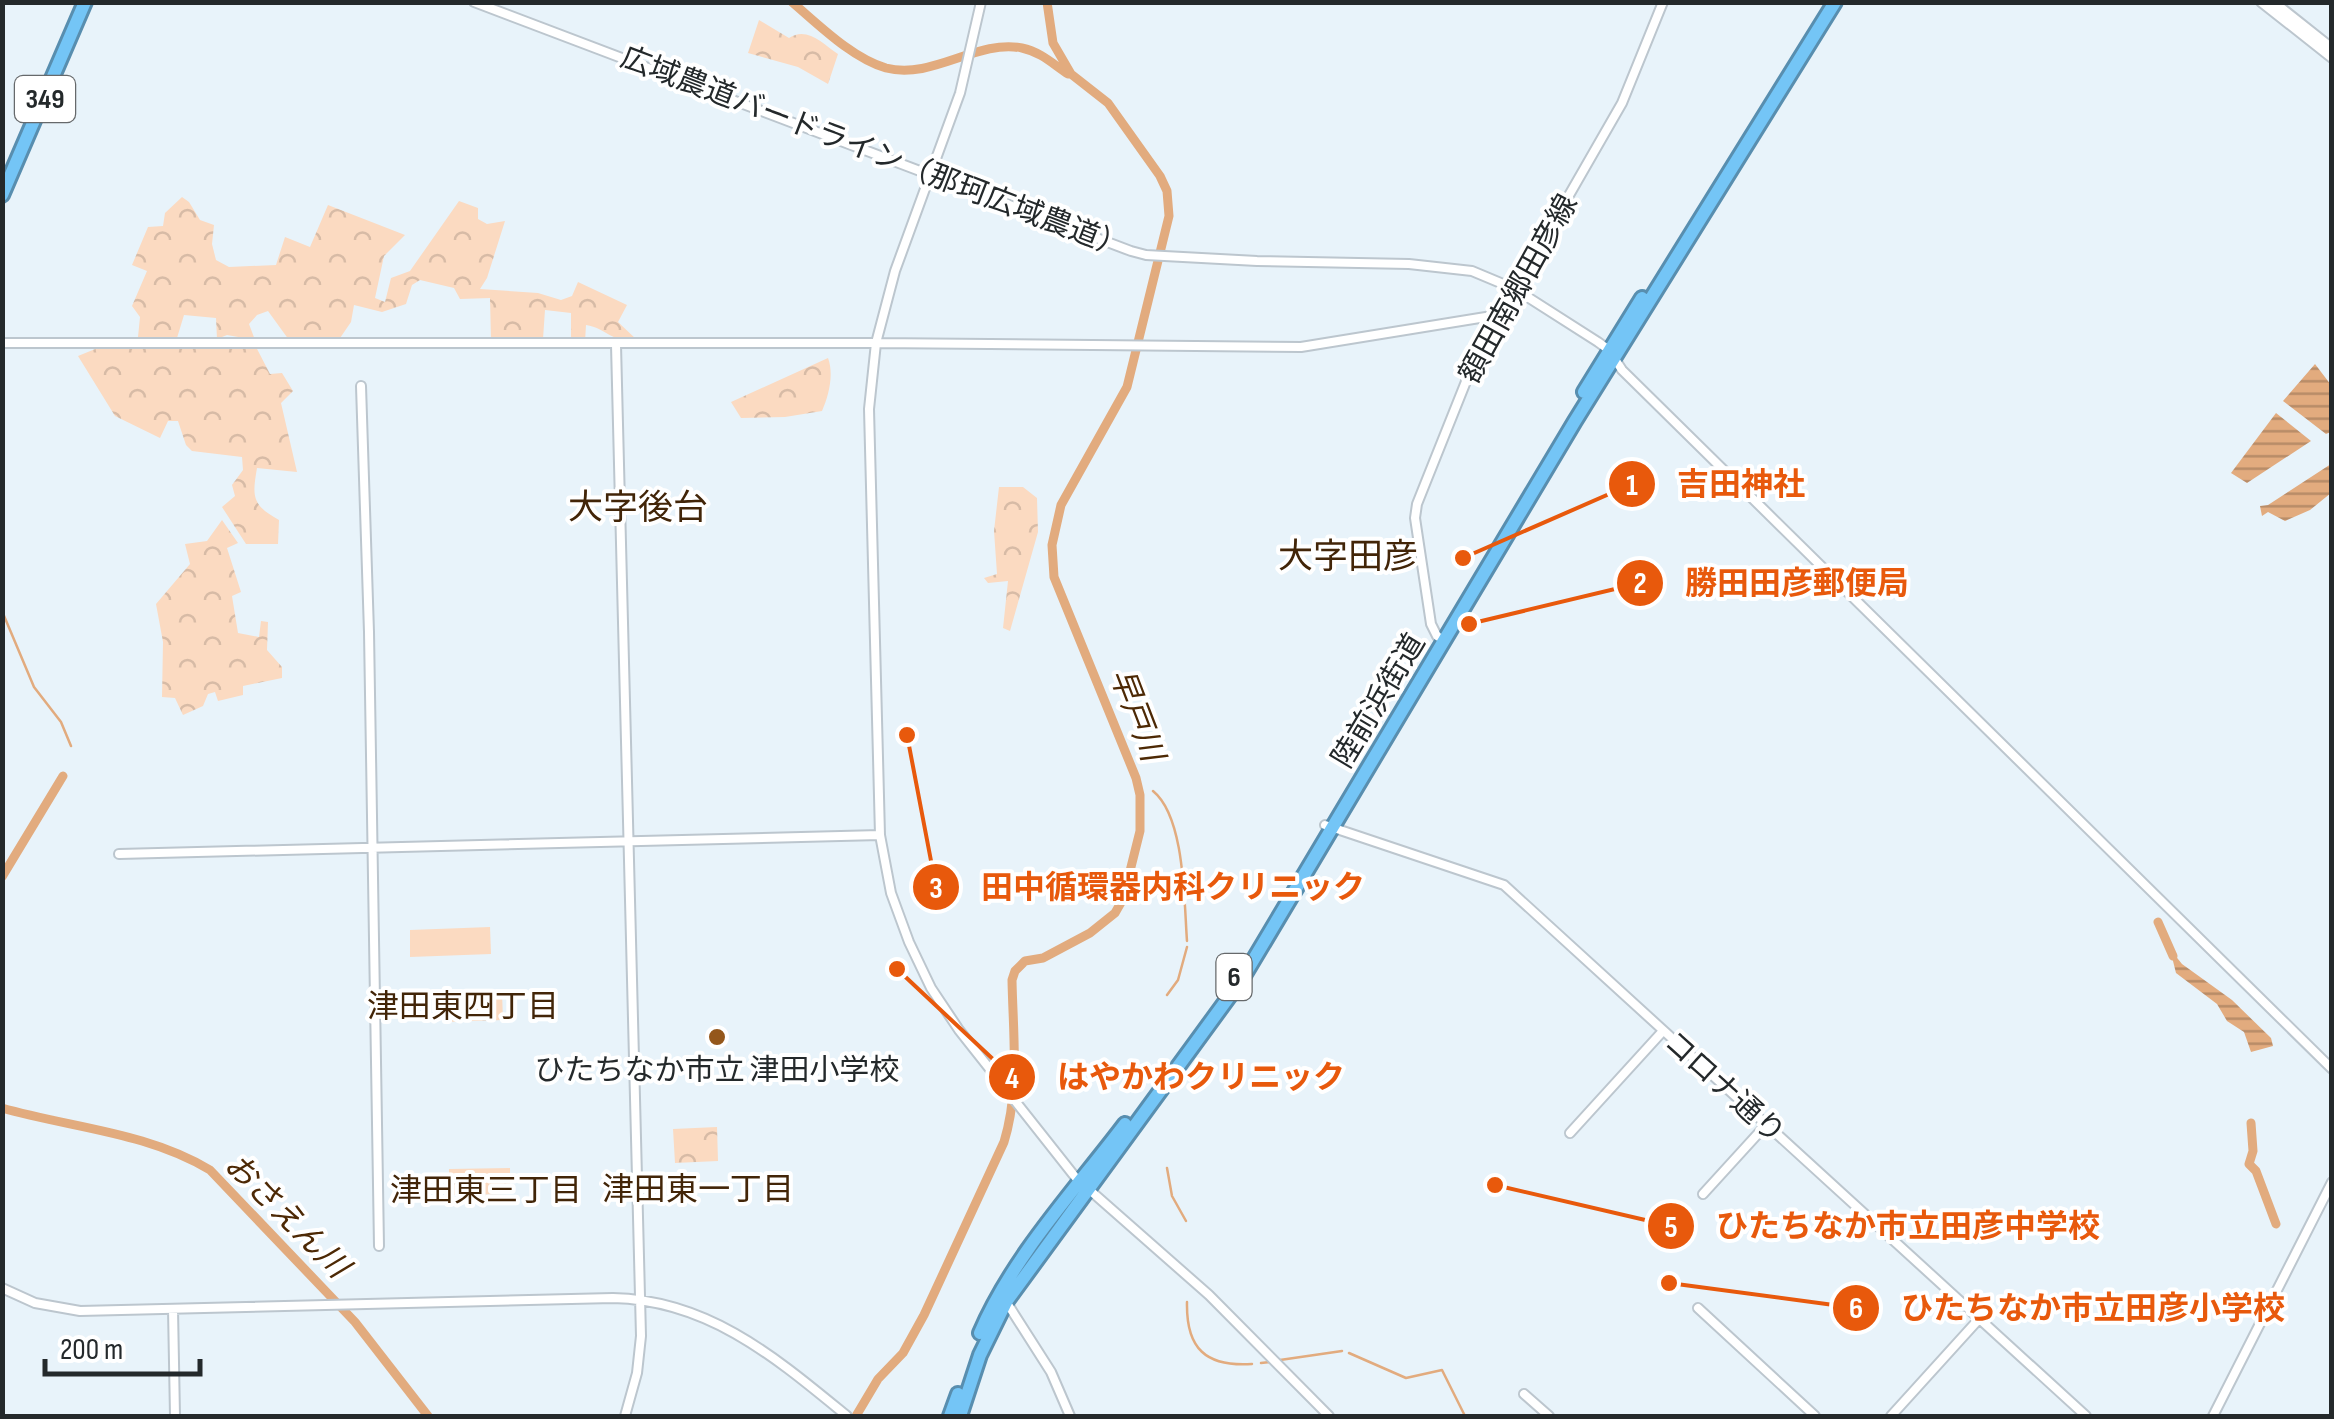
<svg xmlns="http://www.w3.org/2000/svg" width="2334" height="1419" font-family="'Sofia Sans Condensed','Noto Sans JP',sans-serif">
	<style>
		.grass { fill: #fbdac1 }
		.forest { fill: url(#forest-crowns) }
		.water { fill: url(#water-rules) }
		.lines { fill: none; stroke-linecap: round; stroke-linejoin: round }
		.stream { stroke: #e2ab7e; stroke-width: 2.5 }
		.river { stroke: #e2ab7e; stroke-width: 9 }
		.secondary-casing { stroke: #bcc6ce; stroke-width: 12 }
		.highway-casing { stroke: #588eaf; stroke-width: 18 }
		.secondary { stroke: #fff; stroke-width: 8 }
		.highway { stroke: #74c5f6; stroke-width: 12 }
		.poi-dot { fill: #94571b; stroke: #fff; stroke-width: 4 }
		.labels { text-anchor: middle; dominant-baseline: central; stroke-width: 8; stroke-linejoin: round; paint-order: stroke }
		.shield { fill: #fff; stroke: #66696b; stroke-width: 2.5 }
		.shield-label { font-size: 28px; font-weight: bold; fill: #24292b }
		.street-label { font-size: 30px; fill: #24292b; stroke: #fff }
		.poi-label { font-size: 30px; fill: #24292b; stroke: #fff }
		.water-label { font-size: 32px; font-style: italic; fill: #4d2905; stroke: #fff }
		.neighbourhood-label { font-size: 32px; fill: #422508; stroke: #fff }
		.quarter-label { font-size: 35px; fill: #422508; stroke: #fff }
		.leader { fill: none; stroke: #e8590c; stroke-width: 4 }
		.callout-dot { fill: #e8590c; stroke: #fff; stroke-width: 4 }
		.mark-label { font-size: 30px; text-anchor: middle; font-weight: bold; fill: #fff }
		.callout-label { font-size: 32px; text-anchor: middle; font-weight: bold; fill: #e8590c; stroke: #fff; stroke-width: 8; stroke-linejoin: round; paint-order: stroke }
	</style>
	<defs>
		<pattern id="forest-crowns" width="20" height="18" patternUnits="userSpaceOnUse" patternTransform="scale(2.5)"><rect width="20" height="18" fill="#fbdac1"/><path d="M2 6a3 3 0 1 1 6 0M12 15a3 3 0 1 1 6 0" fill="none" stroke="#d7bba6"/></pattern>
		<pattern id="water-rules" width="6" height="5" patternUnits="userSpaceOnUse" patternTransform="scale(2.5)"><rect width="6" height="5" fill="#e2ab7e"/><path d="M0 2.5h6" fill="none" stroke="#b78b67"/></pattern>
	</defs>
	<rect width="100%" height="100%" fill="#e8f3fa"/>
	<path class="grass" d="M 490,927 L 491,954 L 410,957 L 410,930 Z"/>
	<path class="forest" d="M 759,20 L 789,38 C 807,26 823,44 838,54 L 828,84 L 798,67 L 748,53 Z
		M 182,197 L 189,202 L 200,220 L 214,225 L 212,244 L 216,260 L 229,267 L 276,265 L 285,237 L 310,247 L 328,205 L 405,235 L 384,256 L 375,298 L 385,302 L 391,278 L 410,271 L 459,201 L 478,208 L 478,219 L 487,224 L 505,221 L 487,278 L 480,289 L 538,293 L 561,300 L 572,296 L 578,282 L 627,305 L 618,322 L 637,340 C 608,342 609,329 586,325 L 585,342 L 571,341 L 571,313 L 545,310 L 543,339 L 491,340 L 490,298 L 460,299 L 454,288 L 420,280 L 412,285 L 406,304 L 382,312 L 354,305 L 351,322 L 338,341 L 289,340 L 268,311 L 257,315 L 249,324 L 255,340 L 227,335 L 217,339 L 216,318 L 184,315 L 177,338 L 138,337 L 140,317 L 132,306 L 147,271 L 132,265 L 148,227 L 163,226 L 165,213 Z
		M 105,345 L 255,345 L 270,374 L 282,373 L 293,391 L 281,403 L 297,472 L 257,468 C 252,497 252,505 279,520 L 278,544 L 246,544 L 222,507 L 235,496 L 232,485 L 243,470 L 242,457 L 192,451 L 186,445 L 178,421 L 168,421 L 160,438 L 115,416 L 78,356 Z
		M 828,358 C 834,374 829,395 822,411 L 785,417 L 741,418 L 731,402 Z
		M 999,487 L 1023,487 L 1037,498 L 1038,532 L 1010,631 L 1003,628 L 1008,581 L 988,583 L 984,578 L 997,574 L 994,531 Z
		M 222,520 L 238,543 L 227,548 L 241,592 L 232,596 L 238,633 L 259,637 L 261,621 L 268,622 L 267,650 L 282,667 L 282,678 L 243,686 L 243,695 L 218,701 L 215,692 L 208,694 L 203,706 L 183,715 L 175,698 L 162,697 L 163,642 L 156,604 L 190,564 L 185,544 L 207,541 Z
		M 502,992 L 503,1020 L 444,1022 L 443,994 Z
		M 717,1127 L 718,1161 L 675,1163 L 673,1129 Z
		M 510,1168 L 510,1194 L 449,1195 L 449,1169 Z"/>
	<path class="water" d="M 2315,364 L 2331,385 L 2331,432 L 2326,434 L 2283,401 Z
		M 2276,413 L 2311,441 L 2247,483 L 2231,473 Z
		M 2331,464 L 2331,493 L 2310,510 L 2285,521 L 2268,512 L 2262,516 L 2260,506 L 2268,505 Z
		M 2170,949 L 2182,964 L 2232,1000 L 2271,1038 L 2273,1046 L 2251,1052 L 2244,1032 L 2227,1021 L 2217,1004 L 2176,973 Z"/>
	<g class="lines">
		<path class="stream" d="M 2,611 L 34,687 L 61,722 L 71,746
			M 1153,791 C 1185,817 1184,901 1187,941
			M 1167,995 L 1178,980 L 1187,947
			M 1167,1168 L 1172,1196 L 1186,1221
			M 1187,1302 C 1186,1349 1206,1367 1252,1364
			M 1349,1353 L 1406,1378 L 1442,1370 L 1465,1416
			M 1280,1360 L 1342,1351
			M 1261,1363 L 1270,1362"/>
		<path class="river" d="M 792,2 C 819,25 852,58 886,68 C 933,80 977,39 1022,48 C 1041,52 1054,65 1068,74
			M 2,877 L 63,776
			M 2158,922 L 2173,956
			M 2,1108 C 72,1128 147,1132 210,1170 L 355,1322 L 428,1416
			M 2251,1123 L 2253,1151 L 2249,1164 L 2256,1171 L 2276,1224
			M 856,1416 L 878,1379 L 903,1353 L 924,1315 L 1004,1142 C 1020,1090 1013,1034 1012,980 L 1015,971 L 1025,961 L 1043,958 L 1090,933 L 1115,913 L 1123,899 L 1140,831 L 1140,795 L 1136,778 L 1054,577 L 1052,545 L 1061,505 L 1127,387 L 1169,216 L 1167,191 L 1160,176 L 1108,103 L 1071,74 L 1053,43 L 1047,2"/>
		<defs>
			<path id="secondary" d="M 474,2 L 1131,251 L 1146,255 L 1257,261 L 1409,264 L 1472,271 L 1515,289 L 1598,342 L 1609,350 L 1622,370 L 2332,1069
				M 981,2 L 960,93 L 895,271 L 876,343 L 869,409 L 880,835 L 891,893 L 909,942 L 931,988 L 959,1030 L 1076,1178 L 1209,1295 L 1329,1416
				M 2261,2 L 2332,58
				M 2274,2 L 2332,48
				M 2,343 L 876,343 L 1301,347 L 1498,315
				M 616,345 L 641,1336 L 637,1373 L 625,1416
				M 361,386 L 369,632 L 379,1246
				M 1444,640 L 1437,636 L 1431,624 L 1415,518 L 1417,504 L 1475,359 L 1622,103 L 1663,2
				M 1325,825 L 1504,885 L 2086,1416
				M 119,854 L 880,835
				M 1570,1133 L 1662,1032
				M 1703,1194 L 1765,1126
				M 2,1288 L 35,1303 L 80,1311 L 613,1298 C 709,1300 776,1358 847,1416
				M 1007,1303 L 1051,1372 L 1070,1416
				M 1698,1308 L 1815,1416
				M 173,1309 L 175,1416
				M 1524,1394 L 1549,1416
				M 1891,1416 L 1979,1319
				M 2213,1416 L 2332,1182"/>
			<path id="highway" d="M 2,195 L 85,2
				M 1584,392 L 1642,298
				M 980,1333 C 1013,1256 1075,1190 1125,1124
				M 950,1416 L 958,1394
				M 960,1416 L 980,1355 L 1006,1302 L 1242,979 L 1575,421 L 1835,2"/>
		</defs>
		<use href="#secondary" class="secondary-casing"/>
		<use href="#highway" class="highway-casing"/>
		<use href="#secondary" class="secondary"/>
		<use href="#highway" class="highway"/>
	</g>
	<circle class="poi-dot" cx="717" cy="1037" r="10"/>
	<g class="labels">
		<g class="shield">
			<rect x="15" y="76" width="60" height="46" rx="8"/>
			<rect x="1216.5" y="954" width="35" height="46" rx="8"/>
		</g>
		<g class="shield-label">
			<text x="45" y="99">349</text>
			<text x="1234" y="977">6</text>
		</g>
		<g class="street-label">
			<text transform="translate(874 153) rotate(21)">広域農道バードライン（那珂広域農道）</text>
			<text transform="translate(1519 289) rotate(-61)">額田南郷田彦線</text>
			<text transform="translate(1379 701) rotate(-59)">陸前浜街道</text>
			<text transform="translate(1724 1088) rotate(42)">コロナ通り</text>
		</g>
		<g class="poi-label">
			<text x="717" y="1071">ひたちなか市立 津田小学校</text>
		</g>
		<g class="water-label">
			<text transform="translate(1136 715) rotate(69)">早戸川</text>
			<text transform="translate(286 1216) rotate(45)">おさえん川</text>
		</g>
		<g class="neighbourhood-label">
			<text x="463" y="1007">津田東四丁目</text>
			<text x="698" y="1190">津田東一丁目</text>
			<text x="486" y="1191">津田東三丁目</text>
		</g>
		<g class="quarter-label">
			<text x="638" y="508">大字後台</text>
			<text x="1348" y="557">大字田彦</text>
		</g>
	</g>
	<path class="leader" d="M1463 558L1632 484M1469 624L1640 583M907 735L936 887M897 969L1012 1077M1495 1185L1671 1226M1669 1283L1856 1308"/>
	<g class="callout-dot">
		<circle cx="1463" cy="558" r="10"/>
		<circle cx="1469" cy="624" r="10"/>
		<circle cx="907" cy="735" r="10"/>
		<circle cx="897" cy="969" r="10"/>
		<circle cx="1495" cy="1185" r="10"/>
		<circle cx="1669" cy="1283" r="10"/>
		<circle cx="1632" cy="484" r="25"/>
		<circle cx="1640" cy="583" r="25"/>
		<circle cx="936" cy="887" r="25"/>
		<circle cx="1012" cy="1077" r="25"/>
		<circle cx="1671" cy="1226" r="25"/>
		<circle cx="1856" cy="1308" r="25"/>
	</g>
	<g class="mark-label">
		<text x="1632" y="495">1</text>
		<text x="1640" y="593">2</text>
		<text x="936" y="898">3</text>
		<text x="1012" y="1088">4</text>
		<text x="1671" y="1237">5</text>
		<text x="1856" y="1318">6</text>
	</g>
	<g class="callout-label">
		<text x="1741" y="495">吉田神社</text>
		<text x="1797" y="594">勝田田彦郵便局</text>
		<text x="1173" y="898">田中循環器内科クリニック</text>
		<text x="1201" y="1088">はやかわクリニック</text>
		<text x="1908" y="1237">ひたちなか市立田彦中学校</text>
		<text x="2093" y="1319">ひたちなか市立田彦小学校</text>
	</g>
	<rect width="2334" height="1419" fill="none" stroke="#24292b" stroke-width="10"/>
	<path d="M45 1359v15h155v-15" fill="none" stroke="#24292b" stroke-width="5"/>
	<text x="60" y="1359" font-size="30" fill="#24292b" stroke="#ffffff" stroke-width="8" paint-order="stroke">200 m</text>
</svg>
